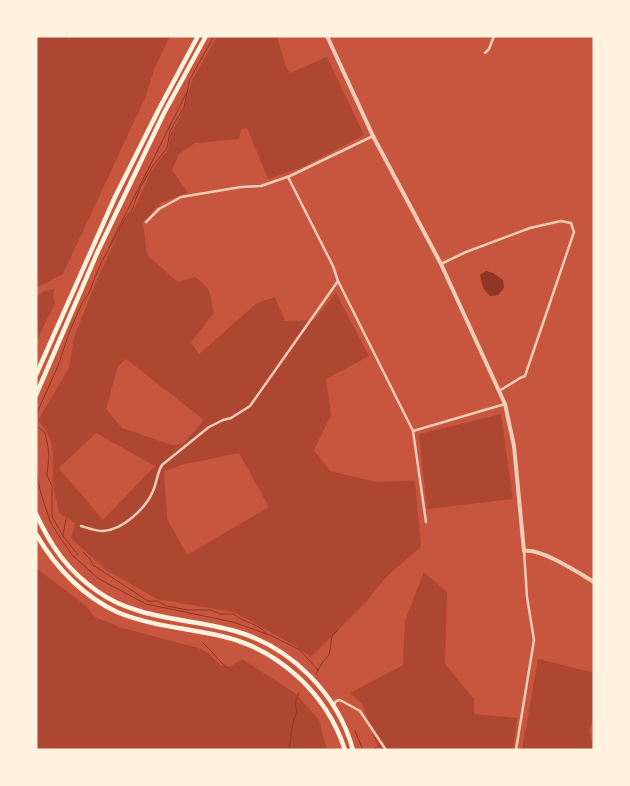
<svg xmlns="http://www.w3.org/2000/svg" width="630" height="786" font-family="Roboto,sans-serif">
	<style>
		.green { fill: #ae4732; fill-rule: evenodd }
		.water { fill: #8f3625 }
		.lines { fill: none; stroke-linecap: round; stroke-linejoin: round }
		.stream { stroke: #8f3625; stroke-width: 1 }
		.minor { stroke: #f1ccb7; stroke-width: 2.5 }
		.tertiary { stroke: #f1ccb7; stroke-width: 4 }
		.trunk { stroke: #fff3e0; stroke-width: 4.5 }
	</style>
	<rect width="100%" height="100%" fill="#c8553d"/>
	<path class="green" d="M 36,36 L 67,36 L 69,39 L 73,36 L 170,36 L 155,67 L 145,98 L 63,274 L 36,288 Z
		M 217,36 L 277,36 L 286,67 L 290,73 L 327,57 L 364,135 L 303,167 L 268,179 L 247,128 L 241,129 L 239,139 L 195,143 L 179,154 L 172,170 L 188,193 L 160,203 L 143,223 L 147,255 L 178,282 L 196,277 L 209,290 L 214,313 L 191,342 L 199,354 L 257,303 L 275,297 L 285,321 L 314,320 L 336,293 L 369,356 L 326,379 L 331,415 L 314,450 L 330,471 L 376,482 L 415,481 L 421,547 L 385,578 L 368,600 L 311,657 L 294,645 L 234,612 L 157,599 L 106,570 L 71,538 L 75,523 L 59,513 C 57,503 54,492 53,482 C 51,452 59,446 38,420 L 69,368 L 74,337 L 97,280 L 125,219 L 134,210 L 150,173 L 168,149 L 171,133 L 181,116 L 193,79 ZM 126,359 L 204,420 L 184,443 L 172,445 L 122,428 L 106,409 L 118,366 ZM 96,433 L 155,466 L 103,520 L 59,468 ZM 239,453 L 269,507 L 187,555 L 167,519 L 164,471 L 181,465 Z
		M 54,289 L 53,296 L 55,303 L 38,338 L 36,337 L 36,297 L 45,291 Z
		M 501,414 L 513,499 L 427,509 L 419,434 Z
		M 36,568 L 85,605 L 95,617 L 119,627 L 198,648 L 209,653 L 220,665 L 230,667 L 242,659 L 295,693 L 319,720 L 327,750 L 36,750 Z
		M 424,572 L 447,592 L 445,664 L 474,699 L 474,714 L 517,718 L 513,750 L 379,750 L 362,704 L 350,693 L 403,665 L 405,620 Z
		M 538,659 L 594,673 L 594,718 L 589,730 L 593,750 L 522,750 Z"/>
	<path class="water" d="M 486,271 L 493,273 L 503,280 L 504,288 L 498,295 L 490,296 L 483,288 L 480,275 Z"/>
	<g class="lines">
		<path class="stream" d="M 109,247 L 187,92
			M 36,415 L 58,366 L 69,333 L 82,303 L 88,295 L 101,263 L 125,219 L 132,210 L 140,188 L 152,167 L 167,148 L 170,131 L 184,107 L 190,79 L 214,36
			M 36,425 L 45,433 L 48,447 L 49,457 L 47,475 L 52,486 L 52,516 L 63,536 L 78,555
			M 36,472 L 41,494 L 50,521 L 57,533 L 72,555 L 99,579 L 146,604 L 233,622 L 272,636 L 300,650 L 318,670
			M 63,535 L 66,519
			M 83,552 L 90,559 L 93,565 L 148,601 L 157,601 L 167,606 L 188,610 L 210,610 L 221,614 L 234,614 C 243,623 260,623 267,635
			M 203,643 C 212,651 218,660 227,668
			M 316,674 L 322,663 L 329,655 L 332,636 L 338,630
			M 355,731 L 363,750
			M 289,750 L 293,722 L 297,712 L 295,703 L 299,693
			M 375,750 L 376,747"/>
		<path class="minor" d="M 485,53 L 489,49 L 494,36
			M 288,177 L 333,266 L 338,281 L 413,431 L 426,522
			M 146,222 L 159,209 L 181,197 L 241,187 L 261,186 L 290,176 L 373,136
			M 441,264 L 466,252 L 530,228 L 561,221 L 571,223 L 574,232 L 525,376 L 520,378 L 499,391
			M 413,431 L 505,404
			M 81,526 C 88,528 96,531 103,531 C 123,530 146,508 153,491 C 157,482 157,473 162,465 L 209,427 L 223,420 L 231,418 L 250,406 L 338,281
			M 334,705 L 336,701 L 340,700 L 360,711 L 386,750
			M 516,750 L 534,640 L 527,597 L 524,551"/>
		<path class="tertiary" d="M 327,36 L 373,136 L 441,264 L 505,404 L 514,446 L 524,551 C 541,548 579,573 594,582"/>
		<path class="trunk" d="M 36,375 L 115,197 L 159,109 L 198,36
			M 36,395 L 98,251 L 164,113 L 206,36
			M 36,514 C 51,546 67,570 97,591 C 137,620 189,618 235,631 C 291,647 338,694 353,750
			M 36,534 C 56,568 81,595 117,612 C 150,626 187,628 221,636 C 279,649 327,694 345,750"/>
	</g>
	<rect width="630" height="786" fill="none" stroke="#fff3e0" stroke-width="75"/>
</svg>
